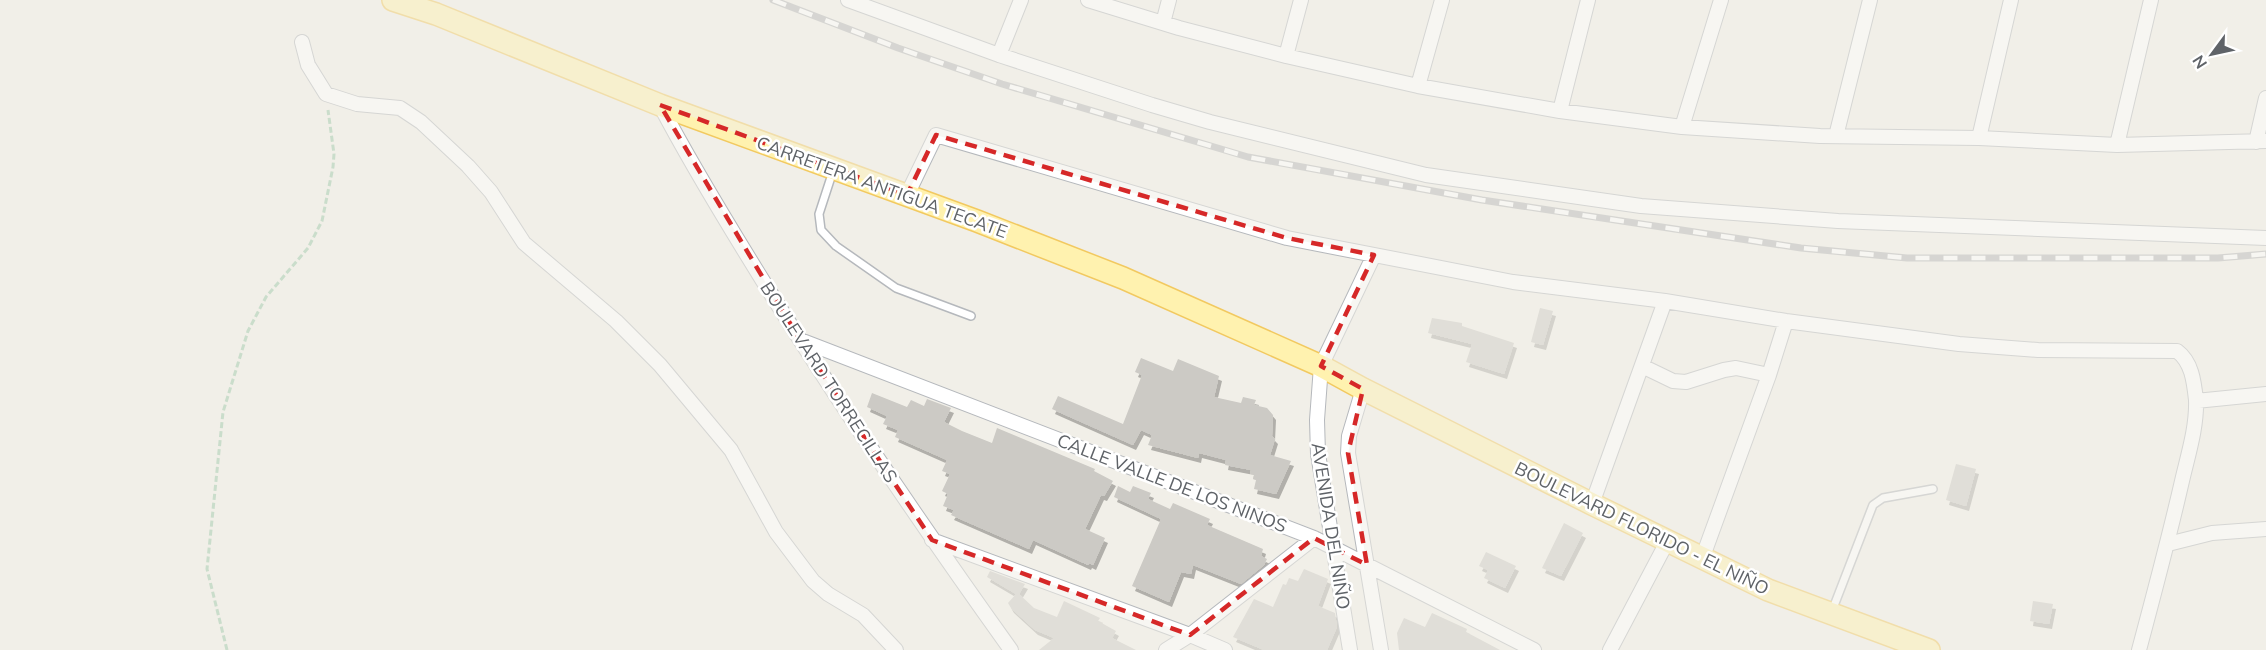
<svg xmlns="http://www.w3.org/2000/svg" width="2266" height="650" font-family="Mulish,sans-serif">
	<style>
		.building { fill: #cccac5; filter: url(#shadow) }
		.lines { fill: none; stroke-linecap: round; stroke-linejoin: round }
		.lane-casing { stroke: #b5b8bc; stroke-width: 10 }
		.street-casing { stroke: #b5b8bc; stroke-width: 16 }
		.primary-casing { stroke: #f2c960; stroke-width: 24 }
		.path { stroke: #9cc7a9; stroke-width: 3; stroke-dasharray: 6 3; stroke-linecap: butt }
		.lane { stroke: #fff; stroke-width: 7 }
		.street { stroke: #fff; stroke-width: 14 }
		.primary { stroke: #fff2af; stroke-width: 21 }
		.rail-casing { stroke: #b6b7b8; stroke-width: 7 }
		.rail { stroke: #fff; stroke-width: 4.5; stroke-dasharray: 14; stroke-linecap: butt }
		.marked { fill: none; stroke: #d62828; stroke-width: 4.5; stroke-dasharray: 12 8; stroke-linejoin: round }
		.labels { text-anchor: middle; dominant-baseline: central; stroke-width: 5; stroke-linejoin: round; paint-order: stroke }
		.street-label { font-size: 18px; fill: #5f6368; stroke: #fff }
	</style>
	<defs>
		<filter id="shadow"><feDropShadow dx="3" dy="5" stdDeviation="0" flood-color="#0004"/></filter>
	</defs>
	<rect width="100%" height="100%" fill="#f1efe8"/>
	<path class="building" d="M 1540,308 L 1553,311 L 1543,345 L 1531,342 Z
		M 1432,318 L 1462,323 L 1462,326 L 1514,343 L 1504,374 L 1466,362 L 1472,344 L 1428,333 Z
		M 1141,358 L 1173,371 L 1178,359 L 1219,376 L 1214,397 L 1241,403 L 1243,397 L 1256,400 L 1254,405 L 1267,408 L 1273,415 L 1272,436 L 1275,439 L 1270,455 L 1291,461 L 1276,494 L 1254,489 L 1256,480 L 1253,479 L 1254,475 L 1250,474 L 1251,470 L 1225,465 L 1226,460 L 1199,453 L 1198,458 L 1148,445 L 1152,435 L 1141,430 L 1133,445 L 1052,409 L 1058,396 L 1123,424 L 1142,375 L 1135,372 Z
		M 872,393 L 907,407 L 911,400 L 924,406 L 927,399 L 951,408 L 944,422 L 962,431 L 992,443 L 997,428 L 1095,469 L 1094,471 L 1113,481 L 1104,496 L 1101,495 L 1085,529 L 1105,538 L 1093,565 L 1089,563 L 1088,565 L 1033,540 L 1029,549 L 951,515 L 954,510 L 943,506 L 948,494 L 942,491 L 950,474 L 942,471 L 947,460 L 895,437 L 898,430 L 883,424 L 887,416 L 867,407 Z
		M 1956,464 L 1976,469 L 1966,506 L 1946,500 Z
		M 1118,486 L 1130,492 L 1133,486 L 1151,493 L 1148,499 L 1170,509 L 1173,503 L 1210,519 L 1207,525 L 1263,549 L 1261,556 L 1267,559 L 1264,565 L 1241,584 L 1193,565 L 1191,574 L 1181,572 L 1169,602 L 1132,586 L 1161,519 L 1114,497 Z
		M 1564,523 L 1583,533 L 1561,576 L 1542,568 Z
		M 1486,552 L 1516,566 L 1505,588 L 1484,578 L 1488,570 L 1479,566 Z
		M 1304,569 L 1328,579 L 1318,606 L 1335,613 L 1337,627 L 1327,650 L 1264,650 L 1233,637 L 1254,599 L 1273,607 L 1283,584 L 1286,585 L 1289,578 L 1298,581 Z
		M 990,571 L 1025,584 L 1019,594 L 1034,608 L 1057,617 L 1064,601 L 1100,618 L 1098,621 L 1116,631 L 1112,638 L 1136,650 L 1039,650 L 1054,638 L 1035,630 L 1011,608 L 1008,603 L 1016,594 L 987,577 Z
		M 2033,601 L 2053,604 L 2049,624 L 2030,621 Z
		M 1432,613 L 1467,629 L 1466,632 L 1500,650 L 1399,650 L 1397,633 L 1404,618 L 1425,627 Z"/>
	<g class="lines">
		<defs>
			<path id="lane" d="M 833,171 L 819,214 L 821,230 L 836,246 L 896,288 L 971,316
				M 1832,611 L 1873,505 L 1883,498 L 1933,489"/>
			<path id="street" d="M 848,0 L 999,55 L 1152,105 L 1210,122 L 1426,175 L 1641,206 L 1838,221 L 2266,238
				M 1088,0 L 1179,28 L 1286,56 L 1418,86 L 1560,111 L 1682,127 L 1820,136 L 1979,138 L 2117,145 L 2266,141
				M 1163,23 L 1169,0
				M 302,42 L 308,65 L 326,94 L 357,104 L 400,108 L 421,122 L 468,166 L 491,192 L 524,243 L 616,321 L 660,365 L 731,450 L 776,532 L 813,581 L 828,594 L 863,615 L 896,650
				M 999,55 L 1021,0
				M 1286,56 L 1301,0
				M 1418,86 L 1442,0
				M 660,105 C 692,166 727,223 763,281 C 841,407 925,530 1011,650
				M 1560,111 L 1588,0
				M 1682,127 L 1721,0
				M 1836,136 L 1870,0
				M 1979,138 L 2011,0
				M 2256,142 L 2266,98
				M 2117,145 L 2151,0
				M 907,195 L 936,135 L 1287,238 L 1513,282 L 1665,301 L 1786,321 L 1959,344 L 2038,350 L 2177,351 C 2192,362 2194,382 2196,400 C 2197,427 2188,455 2182,481 C 2169,538 2154,594 2139,650
				M 800,340 L 1314,538 L 1534,650
				M 1642,366 L 1673,381 L 1686,382 L 1724,370 L 1736,368 L 1769,375
				M 1363,389 L 1349,436 L 1348,453 L 1381,650
				M 2196,401 L 2266,394
				M 1592,504 L 1665,301
				M 932,540 L 1190,635 L 1225,650
				M 2168,544 L 2212,533 L 2266,529
				M 1702,559 L 1769,375 L 1786,321
				M 1166,650 L 1190,635 L 1314,538
				M 1350,650 L 1318,454 L 1317,420 L 1321,366 L 1374,255
				M 1610,650 L 1667,542"/>
			<path id="primary" d="M 393,0 L 436,14 L 660,105 L 977,221 L 1123,278 L 1321,366 L 1363,389 L 1592,504 L 1768,590 L 1929,650"/>
		</defs>
		<use href="#lane" class="lane-casing"/>
		<use href="#street" class="street-casing"/>
		<use href="#primary" class="primary-casing"/>
		<path class="path" d="M 227,650 L 207,569 L 223,412 L 248,331 L 266,297 L 308,248 L 322,221 L 333,167 L 334,154 L 328,110"/>
		<use href="#lane" class="lane"/>
		<use href="#street" class="street"/>
		<use href="#primary" class="primary"/>
		<defs>
			<path id="rail" d="M 773,0 L 898,48 L 1002,84 L 1248,157 L 1482,200 L 1801,248 L 1907,258 L 2218,258 L 2266,254"/>
		</defs>
		<use href="#rail" class="rail-casing"/>
		<use href="#rail" class="rail"/>
	</g>
	<path d="M0 0H2266V650H0ZM 660,105 L 907,195 L 936,135 L 1287,238 L 1374,255 L 1321,366 L 1363,389 L 1348,453 L 1367,565 L 1314,538 L 1190,635 L 932,540 L 800,340 Z" fill="#f1efe8" fill-opacity=".55" fill-rule="evenodd"/>
	<path class="marked" d="M 660,105 L 907,195 L 936,135 L 1287,238 L 1374,255 L 1321,366 L 1363,389 L 1348,453 L 1367,565 L 1314,538 L 1190,635 L 932,540 L 800,340 Z"/>
	<g class="labels">
		<g class="street-label">
			<text transform="translate(882 187) rotate(20)">CARRETERA ANTIGUA TECATE</text>
			<text transform="translate(829 382) rotate(57)">BOULEVARD TORRECILLAS</text>
			<text transform="translate(1172 483) rotate(21)">CALLE VALLE DE LOS NINOS</text>
			<text transform="translate(1331 526) rotate(81)">AVENIDA DEL NIÑO</text>
			<text transform="translate(1642 528) rotate(26)">BOULEVARD FLORIDO - EL NIÑO</text>
		</g>
	</g>
	<g transform="translate(2212 54) rotate(237)" stroke="#ffffff" stroke-width="4.5" paint-order="stroke">
	<path d="M0-4.5L10 22L0 15L-10 22Z" fill="#5f6368"/>
	<text y="-9" font-size="16" font-weight="bold" text-anchor="middle" fill="#5f6368">N</text>
	</g>
</svg>
